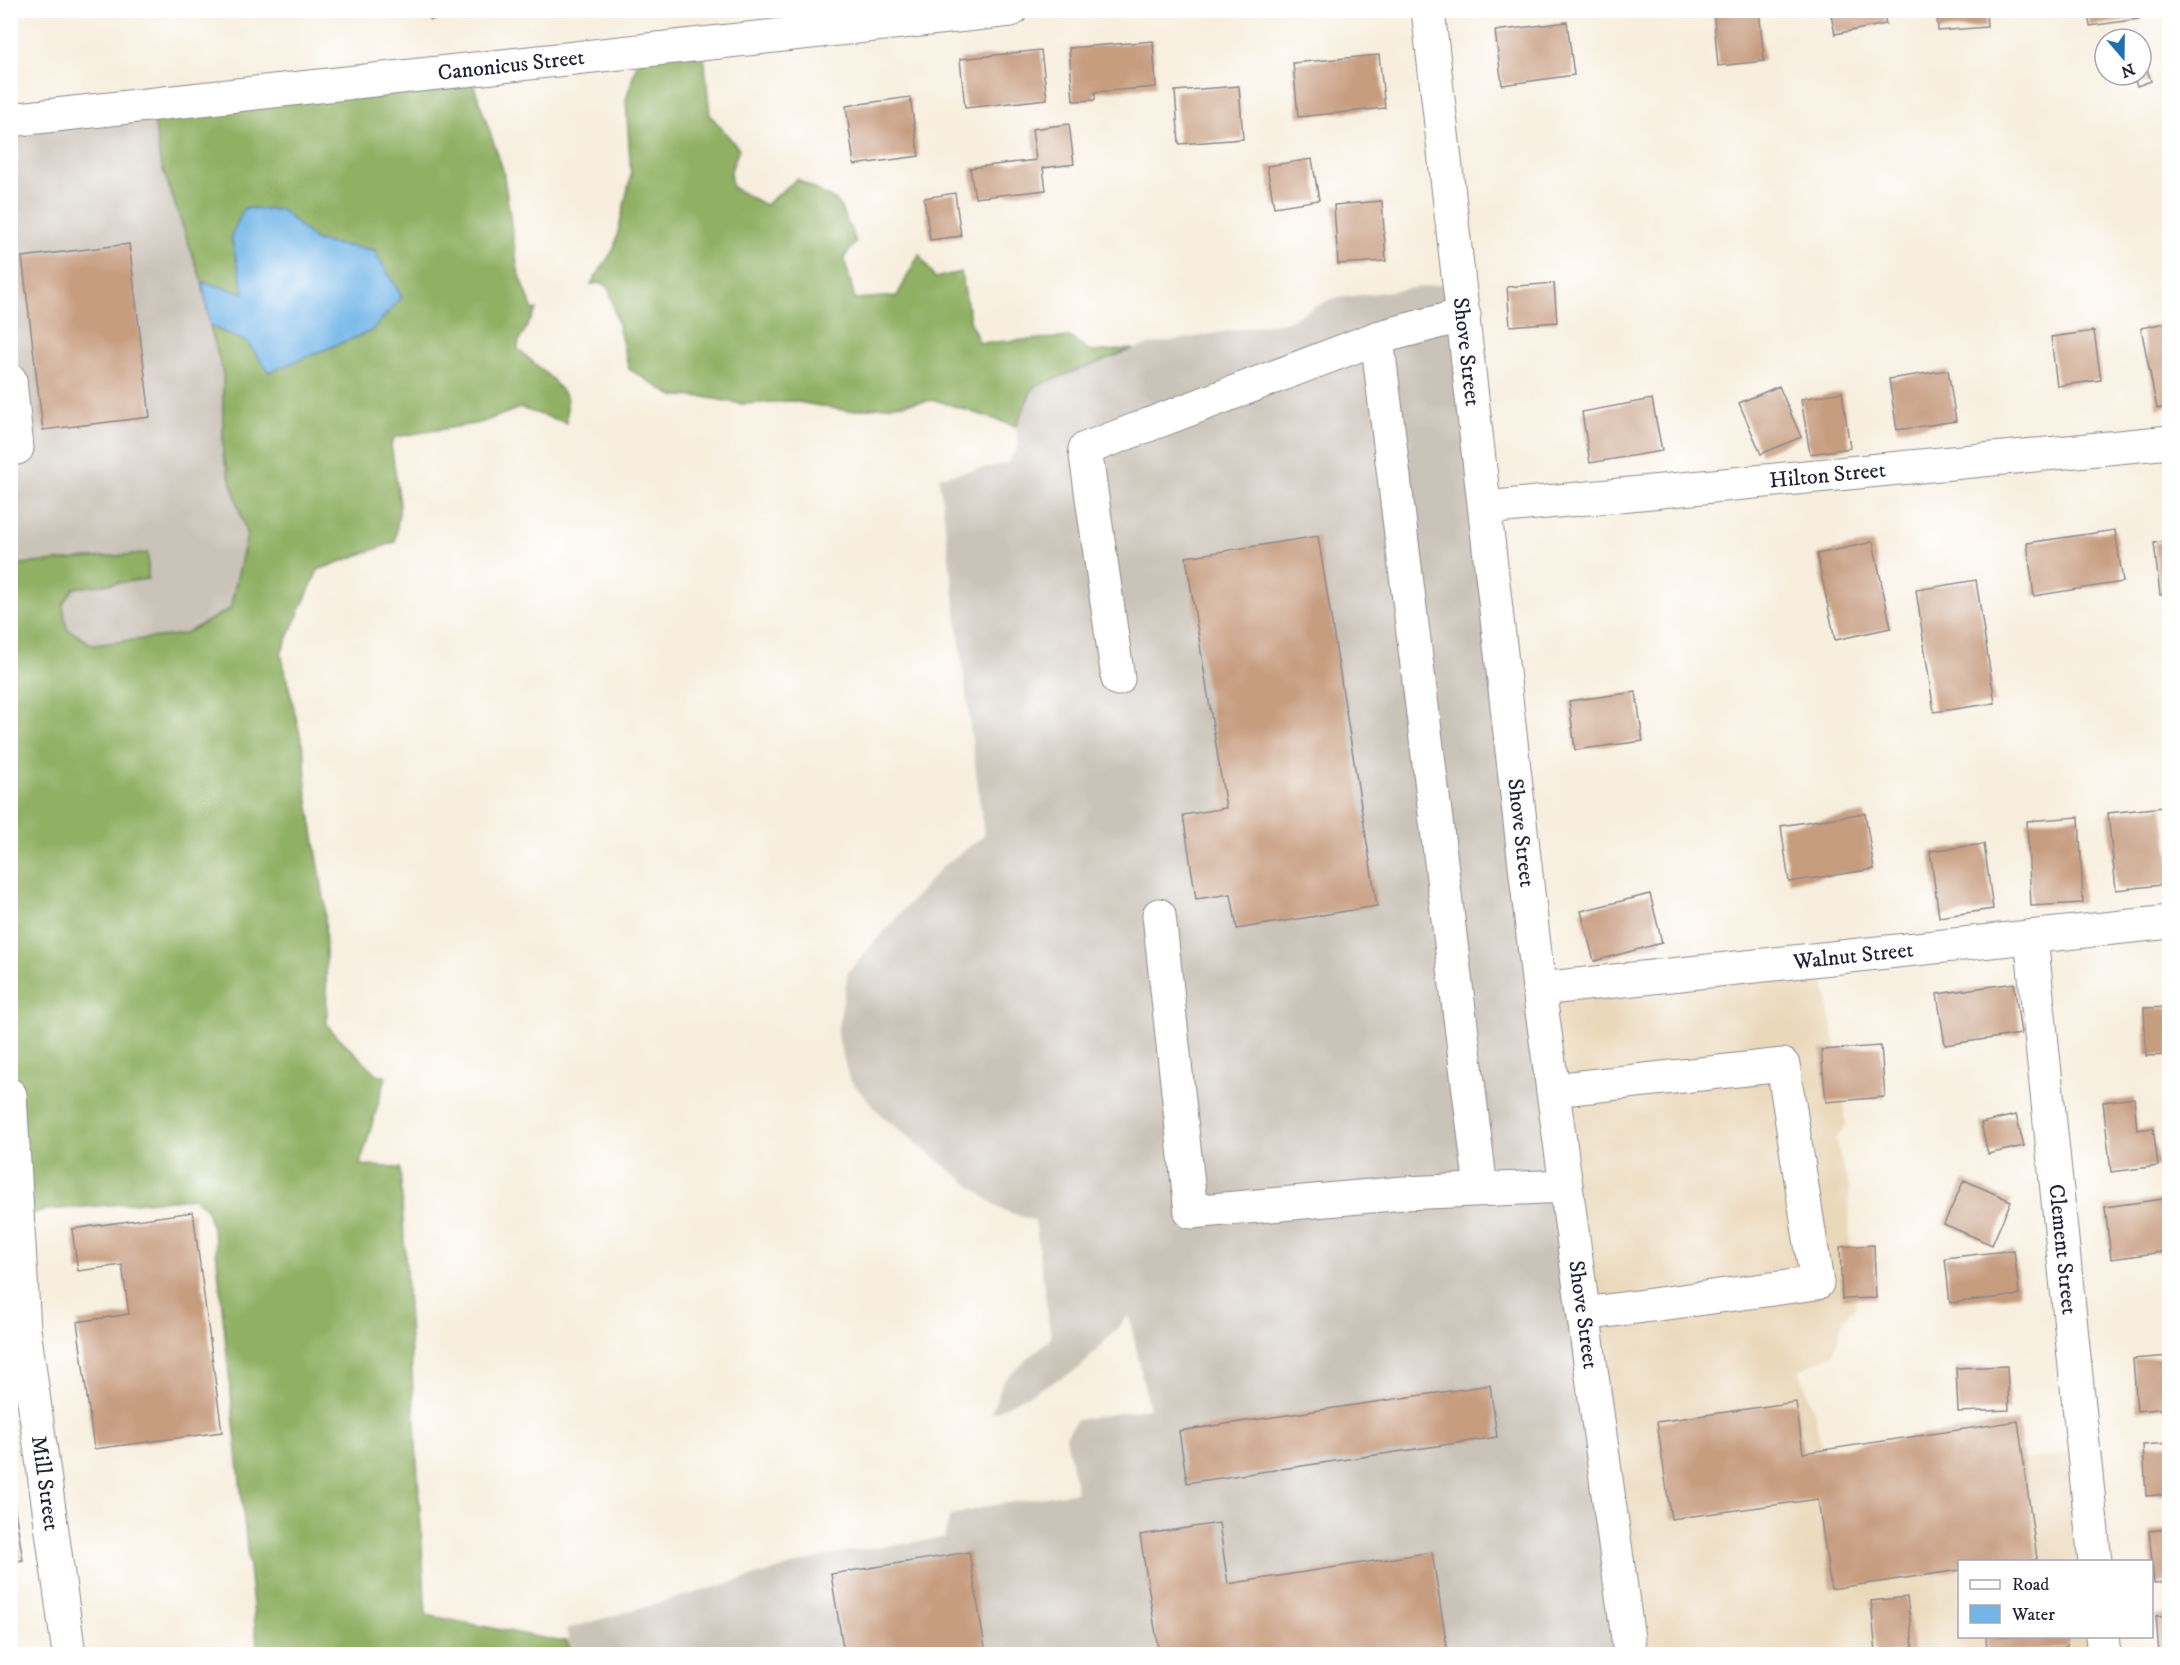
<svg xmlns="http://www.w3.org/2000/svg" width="2180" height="1665" font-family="'IM FELL DW Pica',serif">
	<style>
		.built { fill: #ead8ba }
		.industrial { fill: #cac3b8 }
		.forest { fill: #90b063; stroke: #59694f; stroke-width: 1.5 }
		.water { fill: #72b6e8; stroke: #4a6c92; stroke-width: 1.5 }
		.building { fill: #c79d80 }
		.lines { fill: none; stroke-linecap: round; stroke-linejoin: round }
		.minor-casing { stroke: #8c888c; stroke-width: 35 }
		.minor { stroke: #fff; stroke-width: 33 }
		.labels { text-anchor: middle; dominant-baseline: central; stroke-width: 4.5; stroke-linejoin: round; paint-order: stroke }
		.street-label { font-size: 22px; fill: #22223b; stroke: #fff }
	</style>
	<rect width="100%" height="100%" fill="#fff"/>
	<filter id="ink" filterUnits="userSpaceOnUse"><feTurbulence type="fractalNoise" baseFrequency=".0167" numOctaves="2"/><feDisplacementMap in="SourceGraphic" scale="12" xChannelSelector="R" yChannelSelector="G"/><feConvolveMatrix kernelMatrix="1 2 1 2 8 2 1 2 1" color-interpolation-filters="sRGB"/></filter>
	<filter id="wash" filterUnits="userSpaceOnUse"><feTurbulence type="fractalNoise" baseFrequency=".008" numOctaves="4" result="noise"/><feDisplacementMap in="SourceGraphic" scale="24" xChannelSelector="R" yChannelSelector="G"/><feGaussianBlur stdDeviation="1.35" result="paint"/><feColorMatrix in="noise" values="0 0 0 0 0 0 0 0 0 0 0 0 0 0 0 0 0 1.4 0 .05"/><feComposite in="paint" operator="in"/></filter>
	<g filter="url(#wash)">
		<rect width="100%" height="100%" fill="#f7eedd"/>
		<path class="built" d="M 1821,966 L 1843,1085 L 1846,1125 L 1835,1139 L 1849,1187 L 1850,1281 L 1856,1306 L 1843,1320 L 1833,1354 L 1799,1370 L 1814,1411 L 1823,1455 L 1872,1480 L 2082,1452 L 2098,1561 L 1960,1562 L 1960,1636 L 2103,1637 L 2105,1654 L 1631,1654 L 1542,993 Z"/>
		<path class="industrial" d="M 152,104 L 160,161 L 202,282 L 210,326 L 223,373 L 223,456 L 247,535 L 230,609 L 184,634 L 93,645 L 67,629 L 63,604 L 74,588 L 148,579 L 148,553 L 11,565 L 11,114 Z
			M 1445,284 L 1631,1654 L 572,1654 L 566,1629 L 837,1553 L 944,1538 L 950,1516 L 989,1506 L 1077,1492 L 1066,1436 L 1077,1420 L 1149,1408 L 1129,1315 L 1080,1368 L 991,1414 L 1003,1381 L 1051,1338 L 1035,1221 L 1000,1209 L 883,1117 L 849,1079 L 837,1034 L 848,972 L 942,867 L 984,836 L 939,477 L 1008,463 L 1019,445 L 1016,426 L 1032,387 L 1133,349 L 1154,344 L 1288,321 L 1331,299 Z"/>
		<path class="forest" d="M 703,43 L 710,115 L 739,149 L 730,173 L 732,187 L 765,205 L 797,179 L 838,202 L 856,242 L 844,258 L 855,299 L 897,296 L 919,254 L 935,278 L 961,272 L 971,324 L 980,343 L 1070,337 L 1092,352 L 1133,349 L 1033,387 L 1016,426 L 935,400 L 848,411 L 792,401 L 742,404 L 704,397 L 673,396 L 629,369 L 609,289 L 602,283 L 591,284 L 614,249 L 631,175 L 626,100 L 642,46 Z
			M 467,66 L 503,170 L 518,270 L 533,310 L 537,309 L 519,341 L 518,349 L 552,379 L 567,398 L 567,423 L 520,408 L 480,423 L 395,437 L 391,445 L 400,504 L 395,542 L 318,570 L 281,653 L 305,756 L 306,788 L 325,904 L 327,1024 L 331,1030 L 377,1074 L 386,1077 L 360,1165 L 400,1168 L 426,1615 L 558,1641 L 567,1641 L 572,1654 L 258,1654 L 215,1240 L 207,1210 L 195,1198 L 47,1210 L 11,1220 L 11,565 L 148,553 L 148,579 L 74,588 L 63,604 L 67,629 L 93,645 L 184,634 L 230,609 L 247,535 L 223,456 L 223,373 L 210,326 L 247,342 L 374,250 L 316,241 L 282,210 L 245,208 L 244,294 L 202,282 L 160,161 L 152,104 Z"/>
		<path class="water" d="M 244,208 L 282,210 L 316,241 L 374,250 L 402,297 L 371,331 L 269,372 L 247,342 L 210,326 L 202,282 L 244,293 L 231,236 Z"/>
		<g id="blocks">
			<path class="building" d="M 428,10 L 475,10 L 475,14 L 430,20 Z
				M 1713,10 L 1759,10 L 1764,61 L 1718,66 Z
				M 1830,10 L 1883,10 L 1886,24 L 1835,34 Z
				M 1937,10 L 1986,10 L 1987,27 L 1938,31 Z
				M 2087,10 L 2138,10 L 2139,19 L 2090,26 Z
				M 1567,22 L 1574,75 L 1502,85 L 1495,31 Z
				M 1153,41 L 1156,87 L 1095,92 L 1095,100 L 1073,101 L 1069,48 Z
				M 1041,50 L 1047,99 L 965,108 L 960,59 Z
				M 1379,55 L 1385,108 L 1298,117 L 1293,63 Z
				M 2144,61 L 2151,81 L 2137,86 L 2133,75 L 2141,75 L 2141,62 Z
				M 1239,86 L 1243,139 L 1179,144 L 1175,91 Z
				M 910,97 L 919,156 L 854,165 L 846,106 Z
				M 1069,124 L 1074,164 L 1043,168 L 1046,190 L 975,198 L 970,168 L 1036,160 L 1032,129 Z
				M 1312,159 L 1319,200 L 1274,207 L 1267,166 Z
				M 955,193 L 961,236 L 930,240 L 924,198 Z
				M 1382,201 L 1386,261 L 1338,264 L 1334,205 Z
				M 129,244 L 150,417 L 43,430 L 22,257 Z
				M 1554,283 L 1557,322 L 1510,326 L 1507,287 Z
				M 2170,322 L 2170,406 L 2157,409 L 2141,328 Z
				M 2094,331 L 2101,380 L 2057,386 L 2051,337 Z
				M 1948,370 L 1956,421 L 1897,430 L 1889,379 Z
				M 1779,386 L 1801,437 L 1761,454 L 1739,403 Z
				M 1842,392 L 1850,448 L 1810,454 L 1801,399 Z
				M 1652,399 L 1662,451 L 1590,463 L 1582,412 Z
				M 2115,530 L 2123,582 L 2034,596 L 2027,543 Z
				M 1318,536 L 1377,906 L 1237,929 L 1231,894 L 1196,899 L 1183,815 L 1226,808 L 1186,557 Z
				M 2170,541 L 2170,594 L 2160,595 L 2154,543 Z
				M 1873,542 L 1891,628 L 1835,640 L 1817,554 Z
				M 1976,580 L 1995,703 L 1934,712 L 1916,590 Z
				M 1636,692 L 1643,741 L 1575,750 L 1569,701 Z
				M 2163,807 L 2170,864 L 2170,884 L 2116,890 L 2108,813 Z
				M 1865,813 L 1874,869 L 1789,882 L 1781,826 Z
				M 2079,817 L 2083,903 L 2031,906 L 2027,821 Z
				M 1984,844 L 1993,909 L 1939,917 L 1930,851 Z
				M 1650,894 L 1662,943 L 1594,961 L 1581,911 Z
				M 2014,983 L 2021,1034 L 1945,1045 L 1937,994 Z
				M 2170,1007 L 2170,1055 L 2146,1056 L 2144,1008 Z
				M 1881,1046 L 1885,1097 L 1826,1102 L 1821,1050 Z
				M 2134,1098 L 2137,1130 L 2153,1128 L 2158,1166 L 2111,1172 L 2103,1102 Z
				M 2016,1115 L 2024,1146 L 1988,1154 L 1981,1123 Z
				M 1964,1180 L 2011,1201 L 1992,1245 L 1944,1224 Z
				M 2170,1198 L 2170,1251 L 2111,1259 L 2105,1207 Z
				M 193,1212 L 222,1432 L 94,1449 L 77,1322 L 129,1314 L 122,1265 L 78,1271 L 72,1229 Z
				M 1874,1245 L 1876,1298 L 1842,1299 L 1840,1247 Z
				M 2014,1250 L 2019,1295 L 1950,1303 L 1945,1258 Z
				M 2170,1356 L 2170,1408 L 2137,1411 L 2133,1359 Z
				M 2007,1366 L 2009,1410 L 1958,1412 L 1956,1368 Z
				M 1490,1385 L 1497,1437 L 1187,1483 L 1179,1431 Z
				M 1796,1402 L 1803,1453 L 2018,1421 L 2037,1559 L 2022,1562 L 1960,1562 L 1960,1570 L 1831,1589 L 1818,1499 L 1671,1519 L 1657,1422 Z
				M 2170,1443 L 2170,1494 L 2146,1496 L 2143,1445 Z
				M 10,1479 L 23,1560 L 10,1562 Z
				M 1219,1523 L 1228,1584 L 1432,1552 L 1448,1654 L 1159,1654 L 1140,1535 Z
				M 2170,1529 L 2170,1582 L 2154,1583 L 2149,1531 Z
				M 969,1552 L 986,1654 L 844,1654 L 831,1574 Z
				M 1907,1597 L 1914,1654 L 1876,1654 L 1871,1601 Z
				M 2170,1615 L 2170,1654 L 2159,1654 L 2156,1616 Z
				M 1986,1636 L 2066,1636 L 2067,1647 L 1987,1654 Z"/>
		</g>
	</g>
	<g filter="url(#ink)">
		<use href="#blocks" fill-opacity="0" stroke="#8c888c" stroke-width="1.5"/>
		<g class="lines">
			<defs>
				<g id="minor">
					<path id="s1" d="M 1428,10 L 1539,989 L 1630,1654"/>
					<path id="s2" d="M 10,120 L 1011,10"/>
					<path d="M 1464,315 L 1377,338 L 1481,1189"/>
					<path d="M 10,380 L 17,448"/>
					<path id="s3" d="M 1485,508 L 2170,442"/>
					<path d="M 1118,679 L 1085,449 L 1377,338"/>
					<path d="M 1159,915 L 1191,1212 L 1404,1193 L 1566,1186"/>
					<path id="s4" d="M 2031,937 L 2095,1562"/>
					<path id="s5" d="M 1539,989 L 2170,922"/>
					<path d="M 1553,1090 L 1783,1065 L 1817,1283 L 1584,1314"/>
					<path id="s6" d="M 10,1095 L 24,1329 L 69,1654"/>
					<path d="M 2102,1636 L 2104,1654"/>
				</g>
			</defs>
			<use href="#minor" class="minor-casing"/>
			<use href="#minor" class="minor"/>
		</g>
	</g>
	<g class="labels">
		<g class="street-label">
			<text stroke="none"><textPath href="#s2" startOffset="504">Canonicus Street</textPath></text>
			<text stroke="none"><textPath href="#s1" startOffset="344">Shove Street</textPath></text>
			<text stroke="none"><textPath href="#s3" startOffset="344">Hilton Street</textPath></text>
			<text stroke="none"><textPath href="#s1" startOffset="828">Shove Street</textPath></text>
			<text stroke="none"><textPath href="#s5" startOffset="316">Walnut Street</textPath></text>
			<text stroke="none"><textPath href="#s4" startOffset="314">Clement Street</textPath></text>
			<text stroke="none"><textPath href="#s1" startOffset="1314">Shove Street</textPath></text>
			<text stroke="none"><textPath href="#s6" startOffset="390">Mill Street</textPath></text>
		</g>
	</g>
	<rect width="2180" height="1665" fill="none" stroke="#fff" stroke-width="36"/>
	<rect x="1958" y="1560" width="195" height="78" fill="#ffffff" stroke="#a7a7b1" stroke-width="1.5"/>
	<rect x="1970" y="1580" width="30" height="9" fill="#ffffff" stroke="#a7a7b1" stroke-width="1.5"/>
	<text x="2012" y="1590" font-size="18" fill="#22223b">Road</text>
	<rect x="1970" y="1605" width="30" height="18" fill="#72b6e8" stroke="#a7a7b1" stroke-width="1.5"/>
	<text x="2012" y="1620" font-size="18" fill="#22223b">Water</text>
	<g transform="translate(2123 57) rotate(160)"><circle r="28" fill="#ffffff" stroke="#a7a7b1" stroke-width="1.5"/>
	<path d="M0-4.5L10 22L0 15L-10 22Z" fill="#1f6fb2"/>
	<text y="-9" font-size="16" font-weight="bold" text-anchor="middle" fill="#22223b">N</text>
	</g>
</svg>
